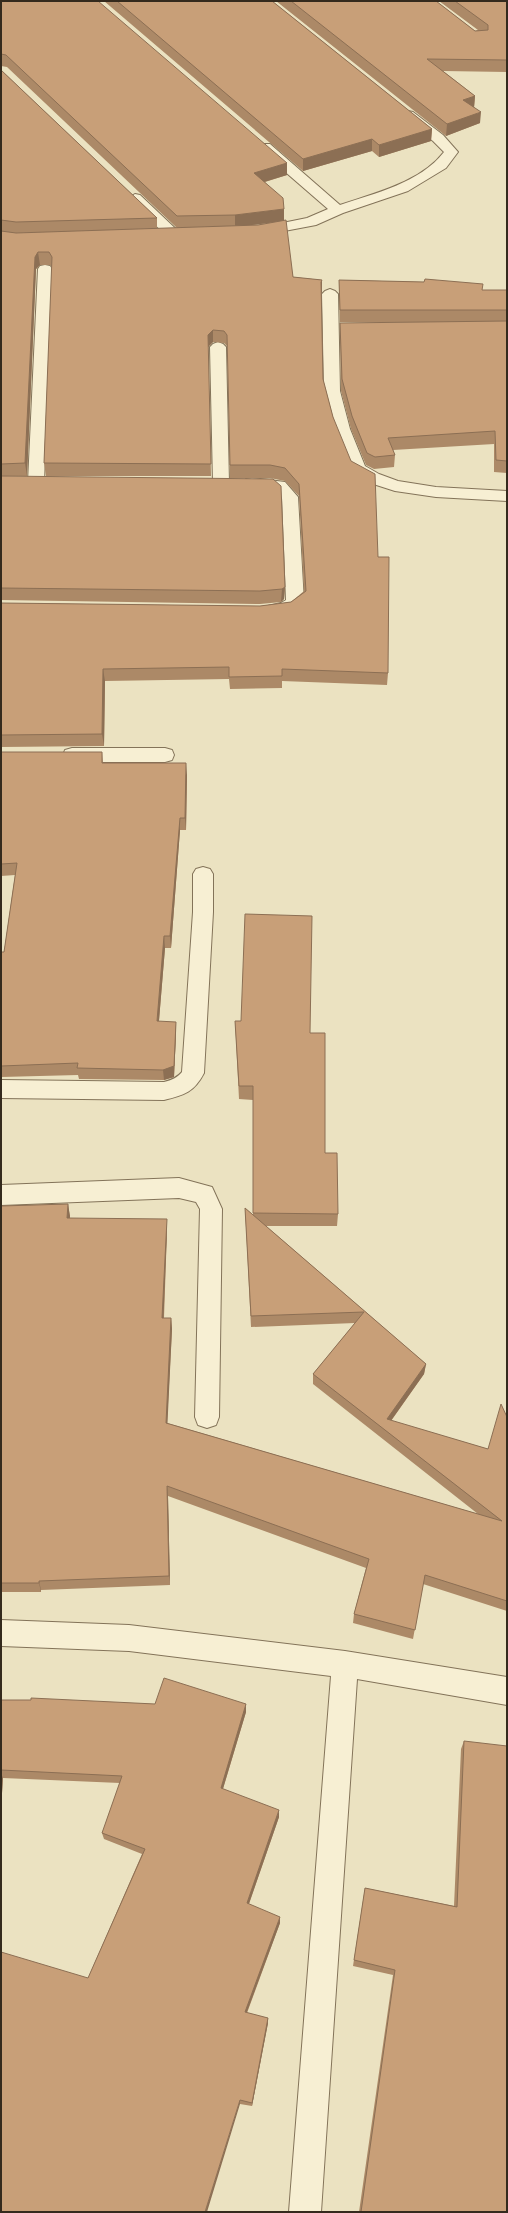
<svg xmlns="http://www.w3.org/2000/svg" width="508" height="2213" font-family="Lora,serif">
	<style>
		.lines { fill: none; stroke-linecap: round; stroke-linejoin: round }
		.minor-casing { stroke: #837359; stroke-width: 2 }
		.minor { fill: #f7efd3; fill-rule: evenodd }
		.wall { fill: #ac8967; fill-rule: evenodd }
		.shaded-wall { fill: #8c6f54 }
		.building { fill: #c89f78; stroke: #8c6f54 }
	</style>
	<rect width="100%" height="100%" fill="#ebe2c1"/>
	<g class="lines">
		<defs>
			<path id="minor" d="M 408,111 L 413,112 L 443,135 L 458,152 L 446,168 L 408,191 L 343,213 L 316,225 L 258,236 L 253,235 L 251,232 L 253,229 L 307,218 L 328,209 L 260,150 L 258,147 L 260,144 L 270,144 L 340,205 C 375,193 420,183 444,152 L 433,141 L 403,118 L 401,115 Z
				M 135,194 L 140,195 L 179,232 L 181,235 L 179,238 L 169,238 L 130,201 L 128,198 Z
				M 45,265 L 50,266 L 52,269 L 44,482 L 42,486 L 30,486 L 28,482 L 38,269 L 40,266 Z
				M 330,289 L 335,291 L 338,294 L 340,391 L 350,429 L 365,466 L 379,474 L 398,481 L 436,487 L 507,491 L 507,501 L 436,497 L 395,491 L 367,482 L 352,473 L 334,429 L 324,391 L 322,294 L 325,291 Z
				M 218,342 L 223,344 L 226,347 L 229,483 L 227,487 L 215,487 L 213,483 L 210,347 L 213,344 Z
				M 252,478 L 285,482 L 298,497 L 304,602 C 296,614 277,619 264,615 L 261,611 L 264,607 L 281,603 L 286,600 L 282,498 L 274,491 L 246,487 L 244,483 L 246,479 Z
				M 72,748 L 165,748 L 172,750 L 174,755 L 172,760 L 165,762 L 72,762 L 65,760 L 63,755 L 65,750 Z
				M 203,867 L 210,869 L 213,874 L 213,912 L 204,1073 C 194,1092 185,1095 164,1100 L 1,1098 L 1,1080 L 164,1082 C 172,1080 177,1078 182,1072 L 193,912 L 193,874 L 196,869 Z
				M 179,1178 L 212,1187 L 222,1209 L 219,1417 L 216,1425 L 207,1428 L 198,1425 L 195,1417 L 200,1209 L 196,1202 L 179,1198 L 1,1205 L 1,1185 Z
				M 1,1620 L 129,1625 L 345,1651 L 507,1677 L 507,1705 L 357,1679 L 321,2212 L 289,2212 L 331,1676 L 129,1651 L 1,1646 Z"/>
		</defs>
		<use href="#minor" class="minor-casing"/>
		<use href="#minor" class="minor"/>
	</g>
	<path class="wall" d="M 1,1 L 287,163 L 287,175 L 265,182 L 284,209 L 284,221 L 293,277 L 322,280 L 322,292 L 321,293 L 323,379 L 333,417 L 378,557 L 388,673 L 387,685 L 282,681 L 282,688 L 230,689 L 229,679 L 105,681 L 104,746 L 1,747 L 1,70 L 157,218 L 157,229 L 177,228 L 7,67 L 1,66 ZM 277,222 L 258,225 L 244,226 ZM 40,265 L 50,265 L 52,267 L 44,463 L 46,476 L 211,476 L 208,347 L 213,342 L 224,343 L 228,347 L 230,478 L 270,478 L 285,481 L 299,496 L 304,591 L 291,602 L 260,606 L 1,603 L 1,600 L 260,604 L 281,602 L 284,599 L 285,587 L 5,476 L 27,476 L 36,269 Z
		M 104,1 L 272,1 L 432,129 L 431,141 L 379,157 L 372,151 L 303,171 Z
		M 276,1 L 436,1 L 475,31 L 478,30 L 439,1 L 507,1 L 507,72 L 443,71 L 475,96 L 474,107 L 480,123 L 446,136 Z
		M 339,280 L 424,282 L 483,290 L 507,290 L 507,473 L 494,472 L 494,444 L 393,450 L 395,455 L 394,467 L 374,469 L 366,465 L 351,429 L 341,391 L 340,335 L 340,323 L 439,322 L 340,322 L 339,293 Z
		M 1,752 L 102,752 L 103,763 L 187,775 L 186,830 L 180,830 L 171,948 L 165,948 L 159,1021 L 176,1033 L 174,1077 L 164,1080 L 79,1079 L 78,1075 L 1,1077 L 1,952 L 4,952 L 15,875 L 1,876 Z
		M 235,1021 L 310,1033 L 325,1153 L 338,1214 L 337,1226 L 266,1226 L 426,1364 L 424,1374 L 391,1421 L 488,1449 L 507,1417 L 507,1611 L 423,1584 L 413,1639 L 353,1623 L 354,1614 L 366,1568 L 168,1496 L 170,1585 L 41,1590 L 41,1592 L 1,1592 L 1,1206 L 68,1204 L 70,1218 L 167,1231 L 164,1318 L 171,1318 L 172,1329 L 167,1423 L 478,1514 L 313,1384 L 313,1374 L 355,1323 L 251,1327 L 245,1208 L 253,1215 L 253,1100 L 239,1099 Z
		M 1,1700 L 155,1704 L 246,1704 L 246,1712 L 223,1789 L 279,1817 L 249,1904 L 280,1923 L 247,2013 L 268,2018 L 268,2023 L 252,2106 L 240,2104 L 88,1978 L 142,1854 L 104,1839 L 102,1833 L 120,1783 L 3,1778 L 1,1808 Z
		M 464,1741 L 507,2212 L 359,2212 L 393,1975 L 353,1966 L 364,1894 L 365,1888 L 454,1906 L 461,1749 Z"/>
	<path class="shaded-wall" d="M 475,96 L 474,108 L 463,100 Z
		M 481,112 L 480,123 L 446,136 L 447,124 Z
		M 432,129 L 431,141 L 379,157 L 379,145 Z
		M 372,139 L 372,151 L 303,171 L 303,159 Z
		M 287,163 L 287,175 L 254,185 L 254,173 Z
		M 284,209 L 284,221 L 235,227 L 235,215 Z
		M 38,252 L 40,265 L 36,269 L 27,476 L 25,463 L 35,257 Z
		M 322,280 L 322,292 L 320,294 L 321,282 Z
		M 213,330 L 213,342 L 208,347 L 208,335 Z
		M 285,587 L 284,599 L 281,602 L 282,589 Z
		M 103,669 L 105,681 L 104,746 L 102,734 Z
		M 186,763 L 187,775 L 186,830 L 185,818 Z
		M 180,818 L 180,830 L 171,948 L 170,936 Z
		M 164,936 L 165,948 L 158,1032 L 157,1021 Z
		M 176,1022 L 176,1033 L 174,1077 L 164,1080 L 163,1070 Z
		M 68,1204 L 70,1216 L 69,1230 L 67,1218 Z
		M 167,1219 L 167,1231 L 163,1329 L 162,1318 Z
		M 171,1318 L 172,1329 L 167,1433 L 166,1423 Z
		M 426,1364 L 424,1374 L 385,1429 L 387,1419 Z
		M 167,1486 L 168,1496 L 170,1585 L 169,1576 Z
		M 39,1581 L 41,1590 L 41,1592 L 39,1583 Z
		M 246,1704 L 246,1712 L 221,1795 L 221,1788 Z
		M 1,1773 L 3,1778 L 1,1808 Z
		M 279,1810 L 279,1817 L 247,1909 L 247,1903 Z
		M 280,1917 L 280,1923 L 245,2017 L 245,2012 Z
		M 268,2018 L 268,2023 L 252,2106 L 252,2103 Z
		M 240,2100 L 240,2104 L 207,2212 L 205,2212 Z"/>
	<path class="building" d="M 1,1 L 98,1 L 287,163 L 254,173 L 283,198 L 284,209 L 235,215 L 177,216 L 6,55 L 1,54 Z
		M 117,1 L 272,1 L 432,129 L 379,145 L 372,139 L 303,159 Z
		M 291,1 L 436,1 L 475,31 L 488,30 L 488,25 L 455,1 L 507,1 L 507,60 L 427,59 L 475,96 L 463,100 L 481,112 L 447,124 Z
		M 1,70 L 157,218 L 16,222 L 1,220 Z
		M 286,220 L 293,277 L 322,280 L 321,282 L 323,379 L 333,417 L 351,461 L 375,474 L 378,557 L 389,557 L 388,673 L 282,669 L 282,676 L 229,677 L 229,667 L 103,669 L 102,734 L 1,735 L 1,603 L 260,606 L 291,602 L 306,591 L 299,484 L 285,468 L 270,465 L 230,465 L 227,335 L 224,331 L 213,330 L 208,335 L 211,464 L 44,463 L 52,257 L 49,252 L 38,252 L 35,257 L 25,463 L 1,464 L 1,231 L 16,233 L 258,225 Z
		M 425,279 L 483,284 L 482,290 L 507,290 L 507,310 L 340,310 L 339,280 L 424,282 Z
		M 507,321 L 507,461 L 496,460 L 495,431 L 388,438 L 395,455 L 375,457 L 367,453 L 352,416 L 342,379 L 340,323 Z
		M 1,476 L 273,479 L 281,486 L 285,587 L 282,589 L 260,591 L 1,588 Z
		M 1,752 L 102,752 L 102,763 L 186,763 L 185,818 L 180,818 L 170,936 L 164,936 L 157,1021 L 176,1022 L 174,1066 L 163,1070 L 77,1068 L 78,1063 L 1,1066 L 1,952 L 4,952 L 17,863 L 1,864 Z
		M 245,914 L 312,916 L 310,1033 L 325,1033 L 325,1153 L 337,1153 L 338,1214 L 253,1213 L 253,1086 L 239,1086 L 235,1021 L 241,1021 Z
		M 68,1204 L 67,1218 L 167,1219 L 162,1318 L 171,1318 L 166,1423 L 502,1521 L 313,1374 L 364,1312 L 251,1316 L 245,1208 L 426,1364 L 387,1419 L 488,1449 L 501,1404 L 507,1417 L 507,1601 L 425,1575 L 415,1630 L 354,1614 L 369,1559 L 167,1486 L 169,1576 L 39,1581 L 39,1583 L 1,1583 L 1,1206 Z
		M 164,1678 L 246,1704 L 221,1788 L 279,1810 L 247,1903 L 280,1917 L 245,2012 L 268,2018 L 252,2103 L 240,2100 L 205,2212 L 1,2212 L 1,1952 L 88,1978 L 145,1849 L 102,1833 L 122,1776 L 1,1770 L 1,1700 L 31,1700 L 31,1698 L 155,1704 Z
		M 464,1741 L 507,1746 L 507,2212 L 361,2212 L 395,1970 L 354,1960 L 365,1888 L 457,1907 Z"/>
	<rect width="508" height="2213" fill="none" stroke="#342a1d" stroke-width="4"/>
</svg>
